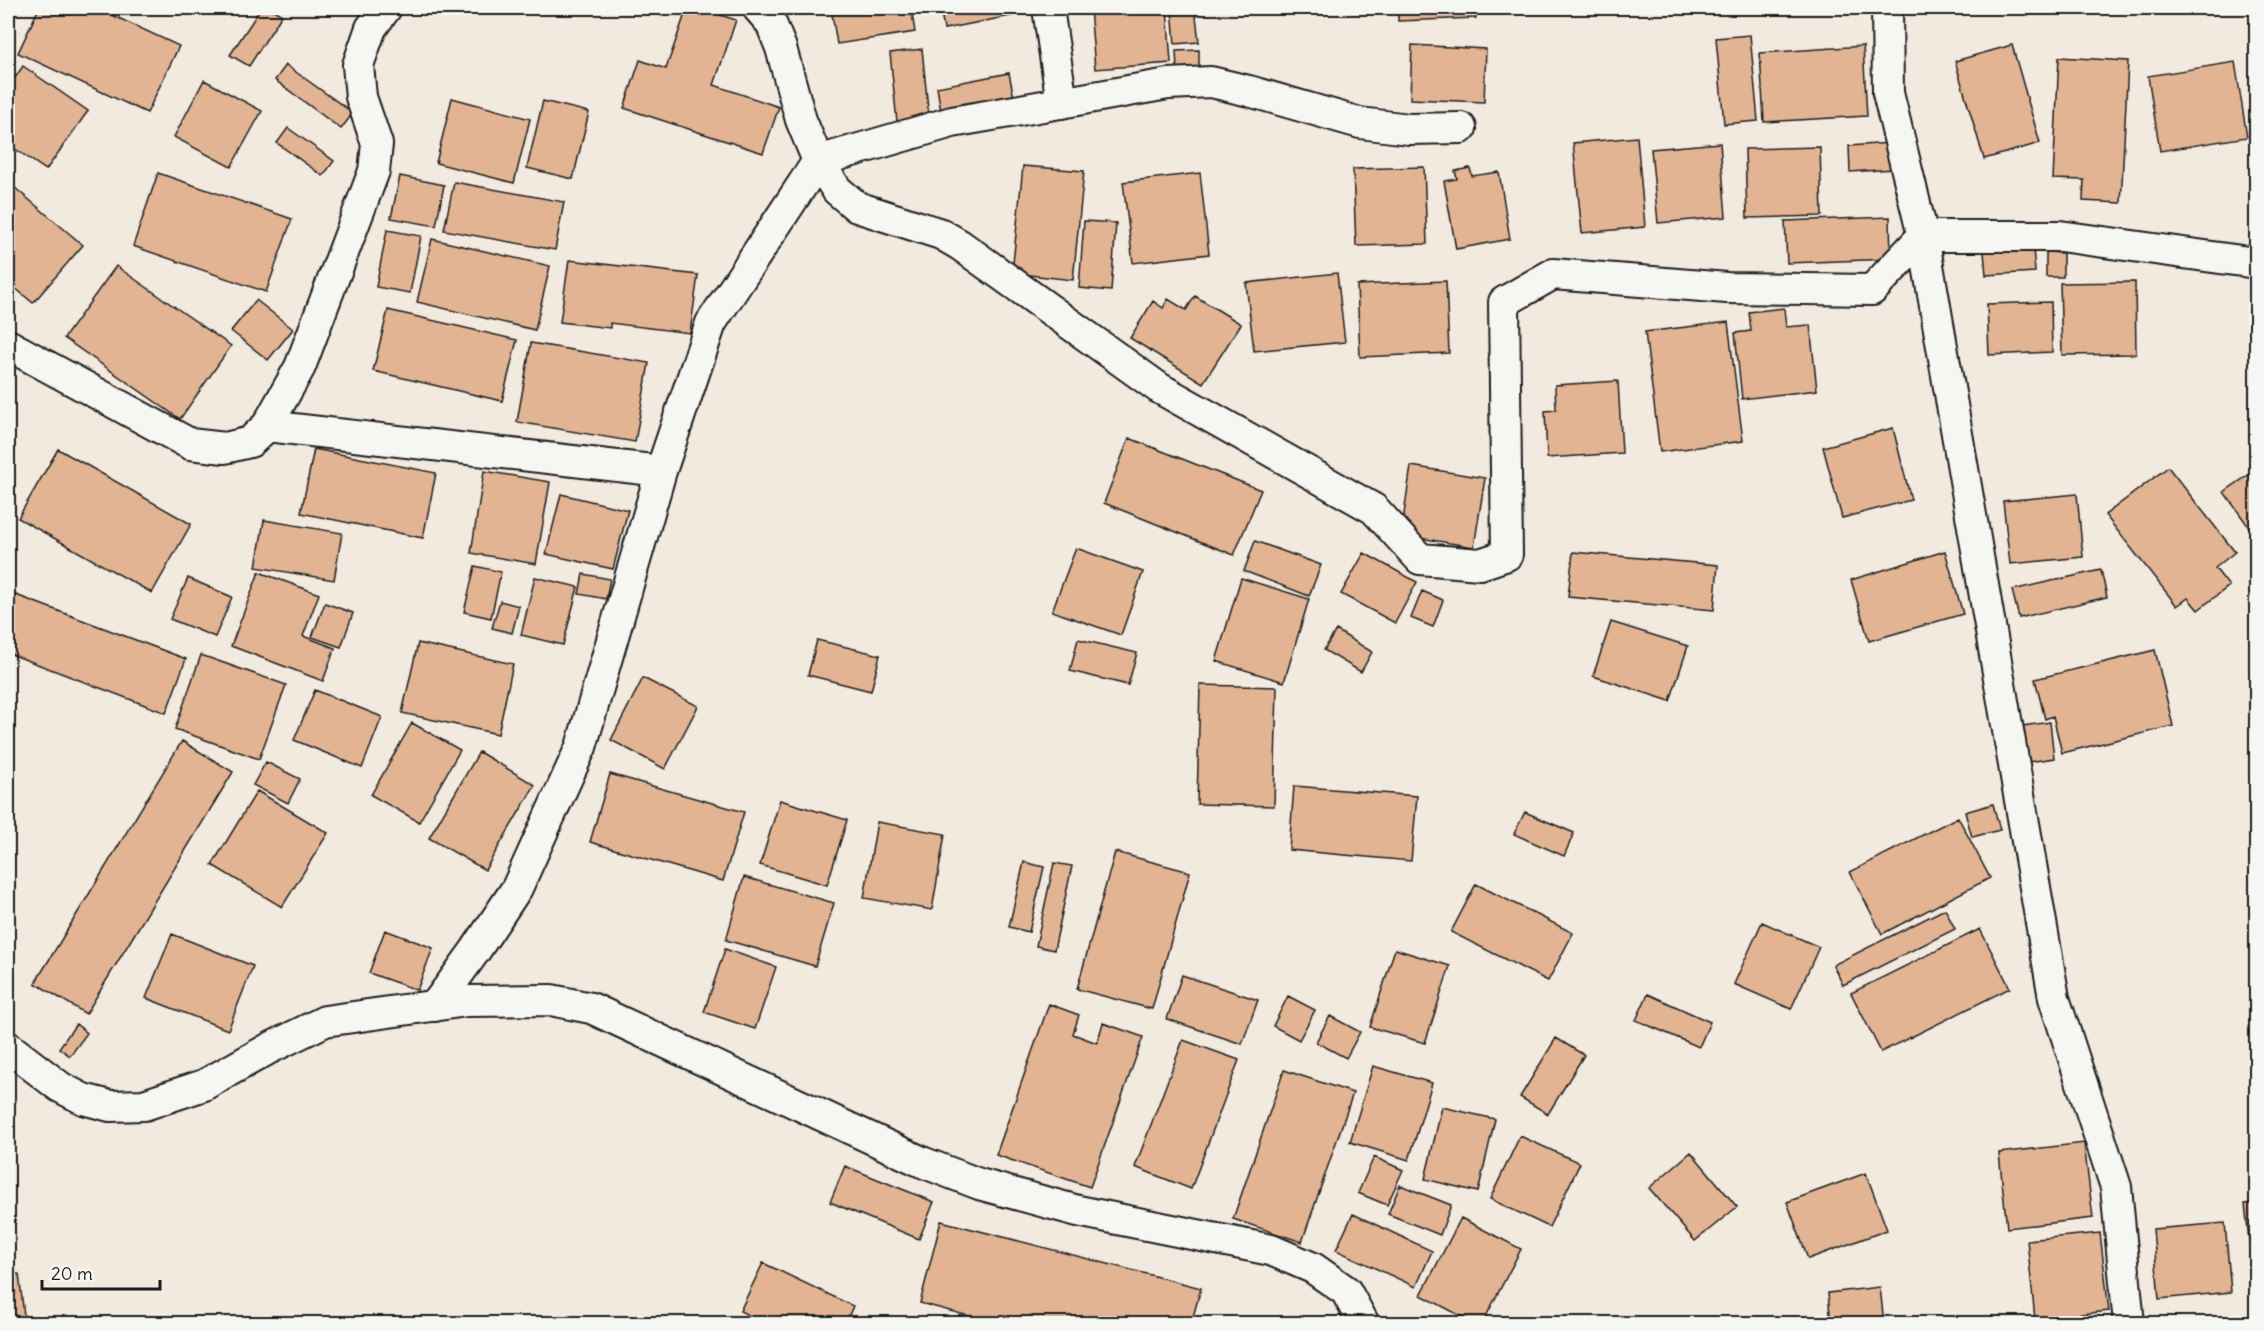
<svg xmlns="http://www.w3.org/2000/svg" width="2264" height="1331" font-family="Delius,sans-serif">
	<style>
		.building { fill: #e2b493; stroke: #1c1c1c; stroke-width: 1.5 }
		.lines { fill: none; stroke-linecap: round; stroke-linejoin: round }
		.minor-casing { stroke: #1c1c1c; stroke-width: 34 }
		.minor { stroke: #f6f6f2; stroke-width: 30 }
	</style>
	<rect width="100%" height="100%" fill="#f2e9df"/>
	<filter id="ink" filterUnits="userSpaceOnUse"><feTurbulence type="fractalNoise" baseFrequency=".0167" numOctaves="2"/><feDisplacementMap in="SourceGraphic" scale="12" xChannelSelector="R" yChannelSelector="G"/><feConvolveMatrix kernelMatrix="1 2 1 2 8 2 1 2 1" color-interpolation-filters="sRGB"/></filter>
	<g filter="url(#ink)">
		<path class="building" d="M 39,8 L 97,8 L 179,46 L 147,113 L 18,53 Z
			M 261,8 L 270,8 L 282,15 L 249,66 L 230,55 Z
			M 687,8 L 698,8 L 736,20 L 714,85 L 779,107 L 763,153 L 624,108 L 640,60 L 666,69 Z
			M 831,8 L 911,8 L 915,32 L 837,44 Z
			M 940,8 L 1020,8 L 1021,14 L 944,29 Z
			M 1090,8 L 1167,8 L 1171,63 L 1095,69 Z
			M 1172,8 L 1195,8 L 1199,42 L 1175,44 Z
			M 1398,8 L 1475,8 L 1476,18 L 1398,21 Z
			M 1750,35 L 1758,121 L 1724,124 L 1716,38 Z
			M 1412,45 L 1486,49 L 1484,102 L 1410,99 Z
			M 2012,45 L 2040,143 L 1984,159 L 1955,61 Z
			M 1863,46 L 1867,116 L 1764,122 L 1760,53 Z
			M 922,49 L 929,118 L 897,122 L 890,53 Z
			M 1199,50 L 1199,68 L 1177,69 L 1176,51 Z
			M 2059,57 L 2128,61 L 2121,203 L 2083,201 L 2084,180 L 2053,179 Z
			M 2235,62 L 2247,137 L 2160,151 L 2148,76 Z
			M 286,65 L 353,113 L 341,129 L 275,80 Z
			M 23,66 L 88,111 L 46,170 L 8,144 L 8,88 Z
			M 1009,73 L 1014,98 L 941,112 L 937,87 Z
			M 204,80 L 262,111 L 231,167 L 174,137 Z
			M 452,98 L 530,119 L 514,183 L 436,163 Z
			M 543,101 L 589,112 L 573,179 L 527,168 Z
			M 288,128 L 334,161 L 323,176 L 277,143 Z
			M 1637,137 L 1645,227 L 1582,233 L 1573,143 Z
			M 1720,143 L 1726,217 L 1658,223 L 1651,149 Z
			M 1891,143 L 1893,169 L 1850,172 L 1849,146 Z
			M 1820,147 L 1822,216 L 1747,218 L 1745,149 Z
			M 1023,166 L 1084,171 L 1073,280 L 1012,273 Z
			M 1424,167 L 1427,244 L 1356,246 L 1353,169 Z
			M 1470,168 L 1472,176 L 1499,172 L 1510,239 L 1456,249 L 1444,181 L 1457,179 L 1455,171 Z
			M 158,173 L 292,219 L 266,292 L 133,246 Z
			M 1200,173 L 1209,254 L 1133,263 L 1123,182 Z
			M 400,176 L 444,185 L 436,226 L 391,218 Z
			M 8,182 L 83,245 L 33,303 L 8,282 Z
			M 454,182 L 564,202 L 555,250 L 444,230 Z
			M 1890,217 L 1891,259 L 1787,263 L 1785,221 Z
			M 1084,221 L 1116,223 L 1111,291 L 1079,288 Z
			M 387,230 L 421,236 L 410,293 L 376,287 Z
			M 432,239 L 550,266 L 535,330 L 417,302 Z
			M 2033,248 L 2035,272 L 1986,275 L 1984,252 Z
			M 2046,252 L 2063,253 L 2063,277 L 2046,277 Z
			M 569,260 L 698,275 L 690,333 L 610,323 L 610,328 L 560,322 Z
			M 116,266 L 231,346 L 180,419 L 64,338 Z
			M 1337,273 L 1345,342 L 1254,351 L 1246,283 Z
			M 1446,281 L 1449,353 L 1360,357 L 1357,285 Z
			M 2135,282 L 2136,354 L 2062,355 L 2060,283 Z
			M 1195,296 L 1241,324 L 1203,383 L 1130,338 L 1153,301 L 1163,308 L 1168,299 L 1186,310 Z
			M 256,300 L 293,329 L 268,360 L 231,331 Z
			M 2051,302 L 2052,352 L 1989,355 L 1987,304 Z
			M 1784,308 L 1786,327 L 1810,325 L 1817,390 L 1742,399 L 1735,333 L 1751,331 L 1749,312 Z
			M 388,310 L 517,340 L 502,401 L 373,371 Z
			M 1728,322 L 1743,441 L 1660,452 L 1645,332 Z
			M 531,343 L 649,363 L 635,442 L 517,422 Z
			M 1618,381 L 1622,453 L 1547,458 L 1545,411 L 1556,410 L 1555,385 Z
			M 1893,428 L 1911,500 L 1842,518 L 1823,447 Z
			M 1129,438 L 1261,490 L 1234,555 L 1104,503 Z
			M 58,449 L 191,524 L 152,593 L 18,518 Z
			M 314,449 L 436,473 L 423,538 L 301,513 Z
			M 1411,466 L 1485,478 L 1474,547 L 1401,535 Z
			M 2168,467 L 2235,552 L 2215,568 L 2229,586 L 2198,610 L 2188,598 L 2177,606 L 2105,515 Z
			M 2256,470 L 2256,537 L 2224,492 Z
			M 484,471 L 550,482 L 536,564 L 471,553 Z
			M 561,494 L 628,510 L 613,569 L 546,554 Z
			M 2077,494 L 2083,557 L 2010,564 L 2003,501 Z
			M 264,520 L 342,533 L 334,580 L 256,567 Z
			M 1255,541 L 1321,565 L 1309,596 L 1244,571 Z
			M 1076,548 L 1143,572 L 1121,635 L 1052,611 Z
			M 1945,551 L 1963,614 L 1869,641 L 1851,580 Z
			M 1573,552 L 1718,565 L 1714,610 L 1568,597 Z
			M 1364,553 L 1417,582 L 1395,623 L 1341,594 Z
			M 475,566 L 501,572 L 491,618 L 464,612 Z
			M 2101,570 L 2107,597 L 2019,618 L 2012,590 Z
			M 259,572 L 319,594 L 303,636 L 335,648 L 323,681 L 231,646 Z
			M 583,574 L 610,579 L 606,599 L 579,594 Z
			M 535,577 L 578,587 L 563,645 L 521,635 Z
			M 188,578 L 232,597 L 215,637 L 170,619 Z
			M 1241,578 L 1309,599 L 1284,682 L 1216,661 Z
			M 1422,591 L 1443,600 L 1433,627 L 1411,618 Z
			M 8,592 L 186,659 L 166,713 L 8,653 Z
			M 500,601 L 519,606 L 512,633 L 492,628 Z
			M 325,603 L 353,613 L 341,647 L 312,637 Z
			M 1611,622 L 1688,646 L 1670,701 L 1593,676 Z
			M 1336,630 L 1372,652 L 1361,672 L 1324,650 Z
			M 1078,639 L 1137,653 L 1128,685 L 1070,671 Z
			M 817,640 L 880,655 L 871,691 L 808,675 Z
			M 418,643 L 513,664 L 498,734 L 402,713 Z
			M 2155,650 L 2173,726 L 2062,753 L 2053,716 L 2045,719 L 2035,679 Z
			M 201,655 L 286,685 L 259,759 L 175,729 Z
			M 643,678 L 698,706 L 665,769 L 611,740 Z
			M 1200,685 L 1277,687 L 1274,806 L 1197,804 Z
			M 315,690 L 382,717 L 362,768 L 294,740 Z
			M 2050,722 L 2054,758 L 2021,763 L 2016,727 Z
			M 412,723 L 460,750 L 419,822 L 371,795 Z
			M 182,741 L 233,772 L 86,1014 L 35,983 Z
			M 479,752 L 535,785 L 485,870 L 429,838 Z
			M 266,762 L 300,779 L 288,803 L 253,785 Z
			M 610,774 L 744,812 L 723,881 L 590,842 Z
			M 1294,786 L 1417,796 L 1411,861 L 1289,850 Z
			M 257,791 L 328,833 L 282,907 L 212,865 Z
			M 780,800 L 847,820 L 827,885 L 760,865 Z
			M 1993,804 L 2000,830 L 1972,837 L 1965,812 Z
			M 1525,812 L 1574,833 L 1564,856 L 1514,834 Z
			M 1958,817 L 1990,878 L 1882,934 L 1850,872 Z
			M 877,822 L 945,834 L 932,910 L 864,898 Z
			M 1115,852 L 1190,872 L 1152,1009 L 1077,989 Z
			M 1024,862 L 1044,867 L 1029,932 L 1009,927 Z
			M 1054,863 L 1072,866 L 1054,950 L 1036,946 Z
			M 744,877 L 834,903 L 815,966 L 726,940 Z
			M 1476,884 L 1573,933 L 1548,981 L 1451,932 Z
			M 1945,909 L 1955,929 L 1843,985 L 1833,965 Z
			M 1762,922 L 1819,947 L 1791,1009 L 1734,984 Z
			M 1980,929 L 2010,988 L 1881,1052 L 1851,993 Z
			M 385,930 L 433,948 L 417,990 L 369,973 Z
			M 172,934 L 253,966 L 228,1030 L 146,998 Z
			M 725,949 L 776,967 L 755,1029 L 704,1012 Z
			M 1395,949 L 1450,966 L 1425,1043 L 1370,1027 Z
			M 1182,975 L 1258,1000 L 1242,1044 L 1167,1019 Z
			M 8,977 L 15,985 L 8,993 Z
			M 1648,994 L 1710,1022 L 1699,1047 L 1636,1020 Z
			M 1288,996 L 1315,1010 L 1299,1040 L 1273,1026 Z
			M 1049,1004 L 1079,1015 L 1073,1034 L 1097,1043 L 1103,1023 L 1143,1037 L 1090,1187 L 996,1155 Z
			M 1330,1016 L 1360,1032 L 1346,1058 L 1316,1042 Z
			M 76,1024 L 87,1033 L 70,1056 L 59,1048 Z
			M 1556,1038 L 1584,1055 L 1548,1114 L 1520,1097 Z
			M 1183,1040 L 1239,1060 L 1191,1189 L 1135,1167 Z
			M 1373,1066 L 1432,1083 L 1409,1160 L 1350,1142 Z
			M 1284,1070 L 1353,1093 L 1302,1242 L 1233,1219 Z
			M 1442,1107 L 1495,1119 L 1478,1192 L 1425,1179 Z
			M 1520,1136 L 1580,1163 L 1549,1227 L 1490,1199 Z
			M 2084,1143 L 2093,1218 L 2007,1228 L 1999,1153 Z
			M 1691,1152 L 1737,1207 L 1695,1241 L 1649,1188 Z
			M 1374,1157 L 1403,1170 L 1387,1205 L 1358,1193 Z
			M 845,1166 L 934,1202 L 919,1239 L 830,1202 Z
			M 1866,1173 L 1887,1230 L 1808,1259 L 1787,1202 Z
			M 1400,1185 L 1451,1205 L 1440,1235 L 1388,1214 Z
			M 2256,1203 L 2256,1277 L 2253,1277 L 2245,1204 Z
			M 1353,1214 L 1432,1251 L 1416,1287 L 1336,1250 Z
			M 1461,1218 L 1521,1249 L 1482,1324 L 1476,1324 L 1421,1295 Z
			M 941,1221 L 1201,1288 L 1191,1324 L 999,1324 L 920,1303 Z
			M 2225,1223 L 2231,1292 L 2159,1299 L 2153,1229 Z
			M 2100,1233 L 2109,1311 L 2035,1319 L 2027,1240 Z
			M 763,1263 L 853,1306 L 845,1324 L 766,1324 L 740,1311 Z
			M 19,1274 L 25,1324 L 8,1324 L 8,1275 Z
			M 1880,1287 L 1884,1324 L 1831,1324 L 1828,1293 Z"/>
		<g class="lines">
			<defs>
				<path id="minor" d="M 758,8 L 771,23 L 781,48 L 801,120 L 818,161 L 837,190 L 857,207 L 941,234 L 960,245 L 1159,388 L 1374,509 L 1420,559 L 1480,564 L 1507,555 L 1504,302 L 1553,274 L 1727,288 L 1872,290 L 1923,236 L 2054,998 L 2116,1187 L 2129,1324
					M 1048,8 L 1062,103
					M 1887,8 L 1888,93 L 1923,236 L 2060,236 L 2256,263
					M 8,345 L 190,444 L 225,448 L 250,442 L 267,426 L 300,367 L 374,171 L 377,144 L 361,97 L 358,65 L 371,28 L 386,8
					M 267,426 L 661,471
					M 435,1006 L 475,951 L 517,888 L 581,747 L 661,471 L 711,323 L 818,161 L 952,122 L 1168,84 L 1211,82 L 1249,91 L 1360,123 L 1409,129 L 1461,128
					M 8,1047 L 60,1087 L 83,1099 L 110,1106 L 144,1105 L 204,1085 L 270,1048 L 325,1021 L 467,1001 L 551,1000 L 591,1008 L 922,1162 L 979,1184 L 1078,1211 L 1271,1250 L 1313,1268 L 1346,1291 L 1364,1324"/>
			</defs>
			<use href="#minor" class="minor-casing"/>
			<use href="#minor" class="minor"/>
		</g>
	</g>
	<rect width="2264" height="1331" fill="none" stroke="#f6f6f2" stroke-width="30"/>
	<rect x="15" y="15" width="2234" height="1301" fill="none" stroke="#1c1c1c" stroke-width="2" filter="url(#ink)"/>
	<path d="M42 1280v9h118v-9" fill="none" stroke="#1c1c1c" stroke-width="3"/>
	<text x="51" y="1280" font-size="18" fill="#1c1c1c" stroke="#f6f6f2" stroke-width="4.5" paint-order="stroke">20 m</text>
</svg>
